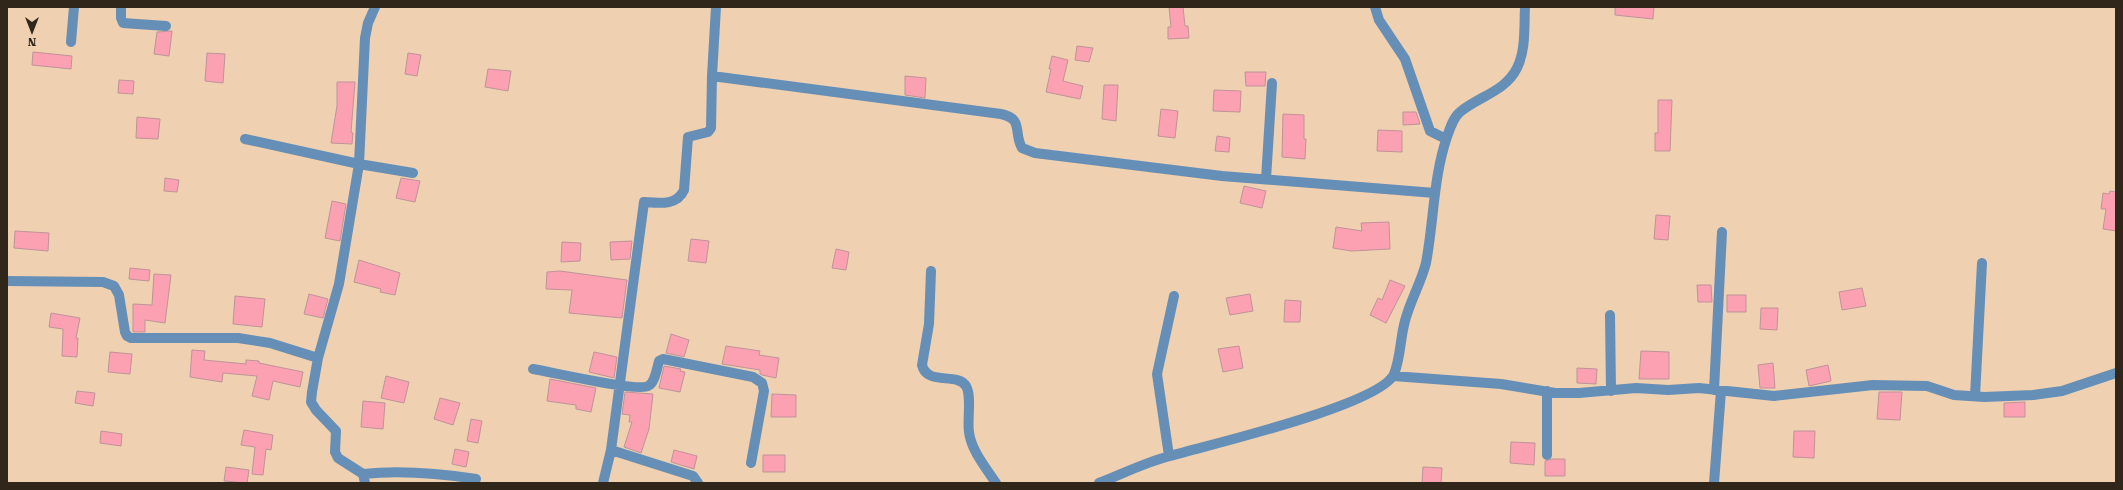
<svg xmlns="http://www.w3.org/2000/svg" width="2123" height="490" font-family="'Roboto Serif',serif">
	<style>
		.building { fill: #fba1b1; stroke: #bf939a }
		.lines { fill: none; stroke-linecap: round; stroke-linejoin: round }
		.minor { stroke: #668fb7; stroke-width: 10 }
	</style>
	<rect width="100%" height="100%" fill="#efd0b0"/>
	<path class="building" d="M 1169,7 L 1183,7 L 1185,26 L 1188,26 L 1189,38 L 1168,39 L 1168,27 L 1171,27 Z
		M 1615,7 L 1654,7 L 1653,19 L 1615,15 Z
		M 172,31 L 169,56 L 154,54 L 157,32 Z
		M 1077,46 L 1093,48 L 1089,62 L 1075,60 Z
		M 33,52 L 72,56 L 71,69 L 32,65 Z
		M 207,53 L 225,54 L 223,83 L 205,81 Z
		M 408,53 L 421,55 L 417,76 L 405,74 Z
		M 1052,56 L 1068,60 L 1063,81 L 1083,86 L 1080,99 L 1046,92 L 1051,69 L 1049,69 Z
		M 488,69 L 511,71 L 508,91 L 485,87 Z
		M 1245,72 L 1266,72 L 1265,86 L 1246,86 Z
		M 905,76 L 926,78 L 925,98 L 905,95 Z
		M 119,80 L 134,81 L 133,94 L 118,93 Z
		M 337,82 L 355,82 L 351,132 L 353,133 L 352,144 L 331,143 L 337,106 Z
		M 1104,85 L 1118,85 L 1116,121 L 1102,119 Z
		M 1214,90 L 1241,91 L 1240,112 L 1213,111 Z
		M 1658,100 L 1672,100 L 1670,151 L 1655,151 L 1655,133 L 1658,133 Z
		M 1161,109 L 1178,111 L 1175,138 L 1158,136 Z
		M 1403,112 L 1416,112 L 1420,124 L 1403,125 Z
		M 1283,114 L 1304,115 L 1304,139 L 1306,139 L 1305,159 L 1282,157 Z
		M 137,117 L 160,119 L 158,139 L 136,138 Z
		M 1378,130 L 1402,131 L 1402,152 L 1377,151 Z
		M 1217,136 L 1230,138 L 1229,152 L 1215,151 Z
		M 165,178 L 179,180 L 177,192 L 164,191 Z
		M 401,178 L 420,181 L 415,202 L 396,198 Z
		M 1244,186 L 1266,191 L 1262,208 L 1240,203 Z
		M 2110,191 L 2116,192 L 2116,231 L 2103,229 L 2106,209 L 2101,209 L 2103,193 L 2109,194 Z
		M 332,201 L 346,204 L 340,241 L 325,238 Z
		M 1656,215 L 1670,216 L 1668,240 L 1654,239 Z
		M 1389,222 L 1390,249 L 1351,251 L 1333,248 L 1336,227 L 1362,231 L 1361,223 Z
		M 15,231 L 49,233 L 48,251 L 14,248 Z
		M 691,239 L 709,241 L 706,263 L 688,261 Z
		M 632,241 L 630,259 L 611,260 L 610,242 Z
		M 562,242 L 581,243 L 580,261 L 561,262 Z
		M 836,249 L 849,252 L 846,270 L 832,268 Z
		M 359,260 L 400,273 L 395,295 L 380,292 L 381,289 L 354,282 Z
		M 130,268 L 150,270 L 149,281 L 129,279 Z
		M 560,271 L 627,280 L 622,318 L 569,313 L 572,290 L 546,289 L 547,272 Z
		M 154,274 L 171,275 L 165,323 L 145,320 L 145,332 L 133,332 L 133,304 L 152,305 Z
		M 1390,280 L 1405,286 L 1386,323 L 1370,315 L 1378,298 L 1382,300 Z
		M 1697,285 L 1711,285 L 1712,302 L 1698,302 Z
		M 1862,288 L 1866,306 L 1842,310 L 1839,292 Z
		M 309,294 L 328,299 L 323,318 L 304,314 Z
		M 1250,294 L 1253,311 L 1230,315 L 1226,298 Z
		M 1727,295 L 1746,295 L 1746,312 L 1727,312 Z
		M 235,296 L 265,299 L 262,327 L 233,324 Z
		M 1285,300 L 1301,301 L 1300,322 L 1284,322 Z
		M 1761,308 L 1778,308 L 1777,330 L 1760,329 Z
		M 51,313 L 80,318 L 76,338 L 78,338 L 77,357 L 62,356 L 63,329 L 49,327 Z
		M 671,334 L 689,340 L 684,357 L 666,353 Z
		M 726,346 L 760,351 L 759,355 L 779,358 L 776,378 L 762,375 L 760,374 L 760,370 L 722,364 Z
		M 1239,346 L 1243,368 L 1223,372 L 1218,349 Z
		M 192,350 L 205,351 L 204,360 L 246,364 L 246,360 L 259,361 L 259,363 L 303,372 L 300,387 L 273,381 L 269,400 L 252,396 L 257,376 L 223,373 L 222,382 L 190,377 Z
		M 1641,351 L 1669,352 L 1669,379 L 1639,379 Z
		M 110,352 L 132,354 L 130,374 L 108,372 Z
		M 594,352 L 617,357 L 614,378 L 589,372 Z
		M 1773,363 L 1775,388 L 1760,388 L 1758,365 Z
		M 1828,365 L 1831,381 L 1809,386 L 1806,370 Z
		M 664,366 L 681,369 L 680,371 L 685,372 L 680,392 L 659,388 Z
		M 1577,368 L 1597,369 L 1596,384 L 1577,383 Z
		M 386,376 L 409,382 L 404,403 L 381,398 Z
		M 550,379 L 596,388 L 591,412 L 576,409 L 576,405 L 547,401 Z
		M 77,391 L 95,393 L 93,406 L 75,403 Z
		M 625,392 L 653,394 L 649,429 L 641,453 L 624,447 L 632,422 L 629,422 L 630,415 L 622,414 Z
		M 1879,392 L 1902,392 L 1900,420 L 1877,419 Z
		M 772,394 L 796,395 L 796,417 L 771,417 Z
		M 440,398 L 460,403 L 453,425 L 434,419 Z
		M 363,401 L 385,403 L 383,429 L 361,427 Z
		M 2025,402 L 2025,417 L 2004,417 L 2004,403 Z
		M 471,419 L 482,421 L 478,443 L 467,441 Z
		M 244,430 L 273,435 L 271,450 L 266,449 L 263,475 L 252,474 L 255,447 L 241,445 Z
		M 101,431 L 122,434 L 121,446 L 100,443 Z
		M 1794,431 L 1815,431 L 1814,458 L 1793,457 Z
		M 1511,442 L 1535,443 L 1534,465 L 1510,463 Z
		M 455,449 L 469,452 L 466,467 L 452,464 Z
		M 674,450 L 697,456 L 694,469 L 671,462 Z
		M 763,455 L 785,455 L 785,472 L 763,472 Z
		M 1552,459 L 1565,459 L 1565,476 L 1545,476 L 1545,461 Z
		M 226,467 L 249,470 L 247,483 L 224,481 Z
		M 1423,467 L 1442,468 L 1441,483 L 1422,483 Z"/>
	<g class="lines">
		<path class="minor" d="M 121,7 L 121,18 L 123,23 L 166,26
			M 1375,7 L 1379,20 L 1405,59 L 1430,131 L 1446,139
			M 71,42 L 74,7
			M 712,76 L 1001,114 C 1024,119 1013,132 1022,148 L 1035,153 L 1222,176 L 1435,193
			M 245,139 L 359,164 L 413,173
			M 1266,179 L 1272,83
			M 931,271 L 929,324 L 922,365 C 927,386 957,372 966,386 C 972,396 967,420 969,432 C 971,450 986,468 996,483
			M 7,281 L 103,282 L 114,286 L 119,295 L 125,332 L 127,336 L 131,338 L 238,338 L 270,343 L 318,358
			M 1610,315 L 1611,391
			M 533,369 C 551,372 638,392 648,386 C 655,383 657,368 659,361 L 663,359 L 753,377 L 762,383 L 764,391 L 751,463
			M 1393,376 L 1501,384 L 1555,393 L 1579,393 L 1636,388 L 1668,390 L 1699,388 L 1774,396 L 1873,385 L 1927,386 L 1954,395 L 1984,397 L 2033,395 L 2062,391 L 2116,373
			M 1714,390 L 1722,232
			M 1547,391 L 1547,455
			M 1975,396 L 1982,263
			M 611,450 L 693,476 L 698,483
			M 1169,456 L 1157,374 L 1174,296
			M 363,474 C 401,470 437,473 476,479
			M 365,483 L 363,474 L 338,458 L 335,452 L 336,431 L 316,410 L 311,402 L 312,392 L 318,358 L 339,284 L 359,164 L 365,38 L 368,23 L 375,7
			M 603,483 L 611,450 L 644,202 C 659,203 677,206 684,190 L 688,137 L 708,132 L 711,128 L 712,76 L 716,7
			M 1099,483 C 1122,474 1146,462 1170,456 C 1208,445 1380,405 1394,374 C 1401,357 1400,338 1405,321 C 1410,301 1421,283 1426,263 C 1434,221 1433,178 1447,137 C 1450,128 1453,118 1460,112 C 1479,96 1505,92 1517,68 C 1526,50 1524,27 1525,7
			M 1714,483 L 1721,391"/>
	</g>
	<rect width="2123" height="490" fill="none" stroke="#31261a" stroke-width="16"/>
	<g transform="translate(32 32) rotate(180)" stroke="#efd0b0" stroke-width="3" paint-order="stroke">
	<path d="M0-3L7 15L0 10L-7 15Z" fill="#31261a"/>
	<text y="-6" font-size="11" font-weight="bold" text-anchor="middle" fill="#31261a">N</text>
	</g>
</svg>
